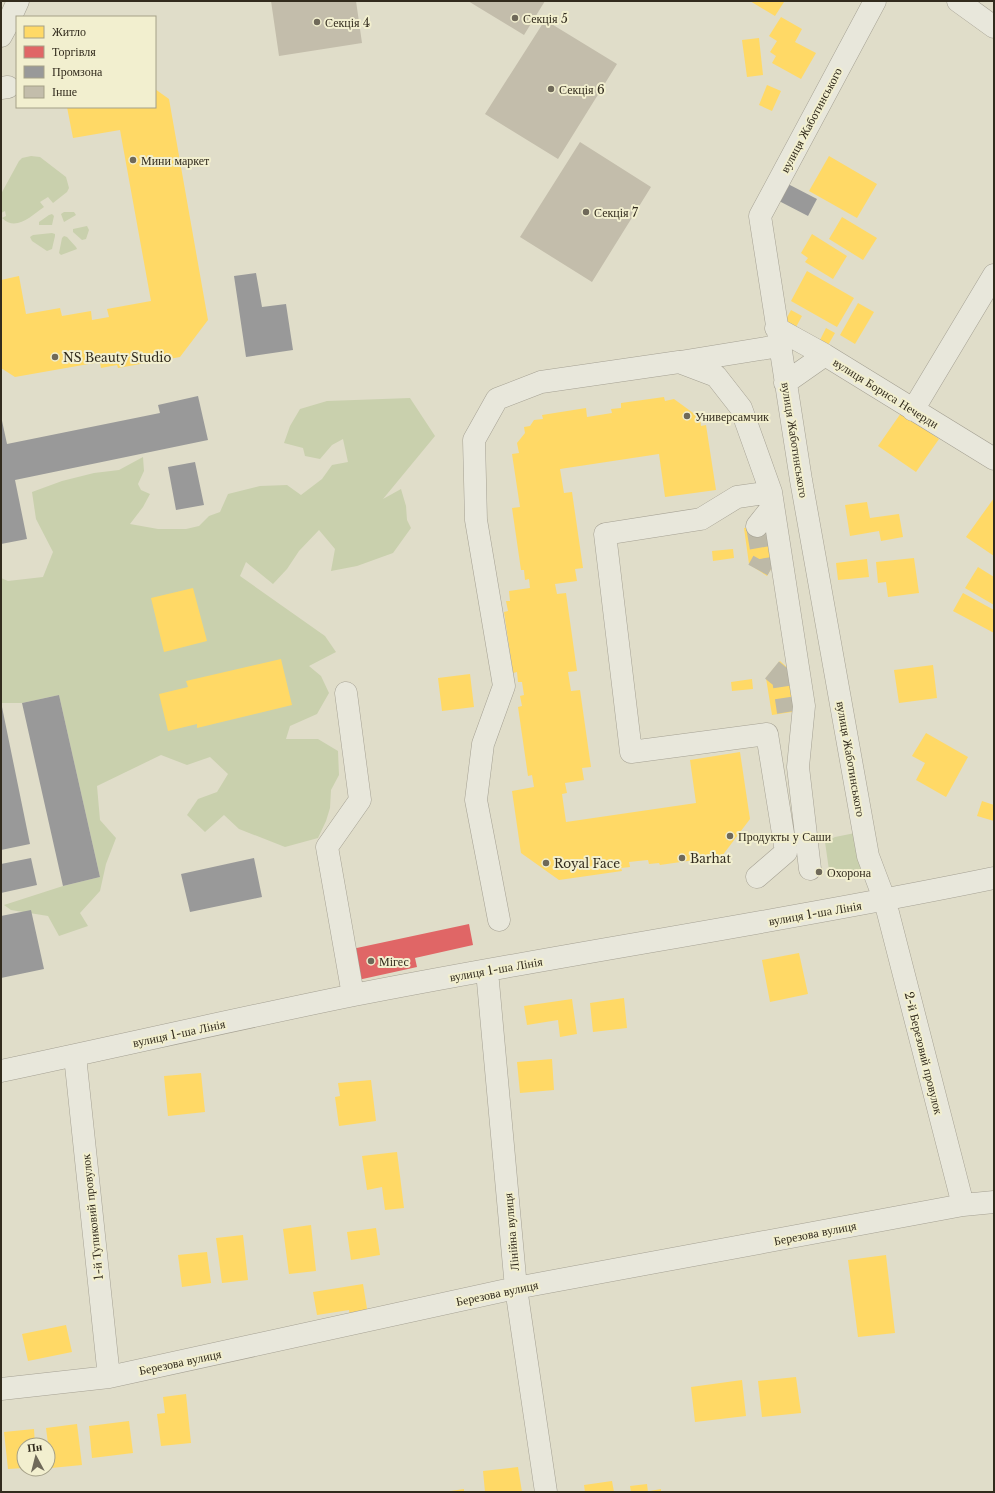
<svg xmlns="http://www.w3.org/2000/svg" width="995" height="1493" font-family="'Libre Baskerville',serif">
	<style>
		.green { fill: #c9d0ad }
		.homes { fill: #ffd966 }
		.shops { fill: #e06666 }
		.industry { fill: #999 }
		.building { fill: #c3bdab }
		.lines { fill: none; stroke-linecap: round; stroke-linejoin: round }
		.minor-tunnel { stroke: #bdb9a7; stroke-width: 22; stroke-dasharray: 22 11; stroke-linecap: butt }
		.minor-casing { stroke: #a5a193; stroke-width: 23 }
		.minor { stroke: #e8e7db; stroke-width: 22 }
		.poi-dot { fill: #6f6959; stroke: #f2efcf; stroke-width: 1.5 }
		.labels { text-anchor: middle; dominant-baseline: central; stroke-width: 4; stroke-linejoin: round; paint-order: stroke }
		.poi-label { font-size: 12px; fill: #322b1d; stroke: #f2efcf; text-anchor: start }
		.street-label { font-size: 12px; fill: #322b1d; stroke: #f2efcf }
	</style>
	<rect width="100%" height="100%" fill="#e0ddc9"/>
	<path class="green" d="M 31,156 L 40,157 L 66,177 L 69,188 L 67,192 L 53,203 L 48,197 L 40,202 L 44,207 C 31,216 16,232 2,218 L 6,216 L 5,211 L 1,213 L 1,194 L 19,161 L 22,158 Z
		M 64,212 L 74,212 L 76,215 L 64,222 L 61,214 Z
		M 52,214 L 54,216 L 52,225 L 39,225 L 39,222 L 49,215 Z
		M 87,226 L 89,230 L 86,239 L 82,240 L 73,232 L 73,229 Z
		M 52,233 L 55,234 L 55,236 L 52,249 L 47,251 L 32,241 L 30,237 L 33,235 Z
		M 64,236 L 67,237 L 76,247 L 77,249 L 61,255 L 59,253 L 62,238 Z
		M 410,398 L 435,436 L 383,499 L 401,489 L 406,506 L 407,520 L 411,528 L 393,553 L 357,566 L 331,571 L 335,549 L 319,530 L 299,551 L 287,569 L 273,584 L 246,562 L 240,576 L 325,636 L 336,652 L 309,666 L 321,676 L 329,693 L 317,714 L 290,726 L 286,739 L 318,739 L 338,751 L 339,775 L 331,790 L 330,808 L 326,821 L 318,838 L 285,847 L 239,829 L 224,815 L 205,832 L 187,815 L 198,799 L 217,792 L 228,774 L 210,757 L 187,765 L 161,755 L 97,786 L 100,820 L 116,838 L 106,864 L 100,891 L 80,913 L 88,926 L 59,936 L 48,916 L 11,910 L 4,905 L 63,886 L 100,877 L 59,695 L 22,703 L 1,703 L 1,578 L 8,581 L 43,577 L 53,552 L 36,519 L 32,492 L 62,481 L 94,473 L 119,470 L 143,457 L 144,471 L 138,484 L 141,490 L 150,494 L 143,507 L 130,524 L 158,529 L 186,529 L 199,526 L 209,516 L 220,512 L 228,494 L 260,486 L 287,485 L 301,495 L 322,479 L 332,465 L 348,462 L 343,439 L 332,445 L 320,459 L 305,456 L 303,448 L 284,443 L 290,426 L 300,409 L 327,401 Z
		M 855,833 L 861,872 L 830,877 L 825,842 L 835,837 Z"/>
	<path class="homes" d="M 750,1 L 782,1 L 784,2 L 775,16 Z
		M 781,17 L 802,29 L 795,42 L 816,53 L 801,79 L 772,63 L 776,56 L 770,52 L 777,41 L 769,36 Z
		M 759,38 L 763,75 L 747,77 L 742,40 Z
		M 767,85 L 781,91 L 772,111 L 759,105 Z
		M 155,89 L 169,99 L 208,320 L 180,357 L 118,368 L 117,365 L 101,368 L 100,362 L 15,377 L 1,368 L 1,280 L 19,276 L 26,314 L 60,308 L 62,316 L 91,311 L 92,320 L 109,317 L 107,309 L 151,301 L 120,130 L 73,138 L 67,107 L 155,107 Z
		M 829,156 L 877,184 L 857,218 L 809,191 Z
		M 842,217 L 877,238 L 863,260 L 829,239 Z
		M 812,234 L 847,256 L 833,279 L 805,262 L 808,258 L 801,253 Z
		M 807,271 L 854,298 L 837,327 L 791,301 Z
		M 858,303 L 874,312 L 855,344 L 840,335 Z
		M 791,310 L 802,316 L 795,329 L 784,323 Z
		M 826,328 L 835,333 L 827,347 L 819,342 Z
		M 664,397 L 665,401 L 674,399 L 700,418 L 701,426 L 706,425 L 716,490 L 665,497 L 659,454 L 560,469 L 564,493 L 572,492 L 583,568 L 575,569 L 577,581 L 555,584 L 557,594 L 566,593 L 577,671 L 568,672 L 571,691 L 580,690 L 591,767 L 582,768 L 584,780 L 565,783 L 567,793 L 562,794 L 566,822 L 696,803 L 690,760 L 740,752 L 750,819 L 722,856 L 660,865 L 659,863 L 649,864 L 648,860 L 638,861 L 629,862 L 630,867 L 621,868 L 622,871 L 559,880 L 521,853 L 512,791 L 534,787 L 532,775 L 528,776 L 518,707 L 522,706 L 520,696 L 524,695 L 522,682 L 518,682 L 517,672 L 513,673 L 504,612 L 508,611 L 506,601 L 510,601 L 509,591 L 530,588 L 529,579 L 525,580 L 524,570 L 521,570 L 512,508 L 520,507 L 512,454 L 519,453 L 517,443 L 525,433 L 524,427 L 530,426 L 534,420 L 543,419 L 542,415 L 586,408 L 587,417 L 612,413 L 611,409 L 621,408 L 621,403 Z
		M 901,413 L 939,439 L 916,472 L 878,446 Z
		M 994,498 L 994,556 L 966,537 Z
		M 867,502 L 870,518 L 899,514 L 903,537 L 881,541 L 879,531 L 850,536 L 845,505 Z
		M 770,524 L 776,560 L 767,576 L 749,564 L 744,528 Z
		M 733,549 L 734,558 L 713,561 L 712,551 Z
		M 914,558 L 919,593 L 888,597 L 886,582 L 878,583 L 876,562 Z
		M 867,559 L 869,577 L 838,580 L 836,563 Z
		M 978,567 L 994,577 L 994,605 L 965,588 Z
		M 193,588 L 207,641 L 164,652 L 151,598 Z
		M 963,593 L 994,610 L 994,633 L 953,611 Z
		M 281,659 L 292,705 L 197,728 L 197,724 L 168,731 L 159,694 L 188,687 L 186,681 Z
		M 780,661 L 794,674 L 799,711 L 772,715 L 766,678 Z
		M 933,665 L 937,698 L 899,703 L 894,670 Z
		M 470,674 L 474,707 L 442,711 L 438,678 Z
		M 752,679 L 753,689 L 732,691 L 731,682 Z
		M 926,733 L 968,757 L 946,797 L 916,780 L 925,763 L 912,756 Z
		M 982,801 L 994,805 L 994,821 L 977,816 Z
		M 822,868 L 823,875 L 815,876 L 814,869 Z
		M 799,953 L 808,994 L 770,1002 L 762,960 Z
		M 624,998 L 627,1028 L 593,1032 L 590,1003 Z
		M 572,999 L 577,1034 L 560,1037 L 558,1020 L 527,1025 L 524,1006 Z
		M 552,1059 L 554,1090 L 520,1093 L 517,1062 Z
		M 201,1073 L 205,1112 L 168,1116 L 164,1076 Z
		M 371,1080 L 376,1121 L 339,1126 L 335,1097 L 340,1096 L 338,1083 Z
		M 397,1152 L 404,1208 L 385,1210 L 382,1187 L 367,1190 L 362,1156 Z
		M 311,1225 L 316,1271 L 289,1274 L 283,1229 Z
		M 376,1228 L 380,1255 L 351,1260 L 347,1232 Z
		M 243,1235 L 248,1280 L 222,1283 L 216,1238 Z
		M 207,1252 L 211,1283 L 182,1287 L 178,1255 Z
		M 886,1255 L 895,1333 L 858,1337 L 848,1260 Z
		M 363,1284 L 368,1315 L 350,1318 L 349,1310 L 317,1315 L 313,1292 Z
		M 66,1325 L 72,1352 L 28,1361 L 22,1334 Z
		M 796,1377 L 801,1413 L 762,1417 L 758,1381 Z
		M 742,1380 L 746,1416 L 695,1422 L 691,1387 Z
		M 186,1394 L 191,1443 L 161,1446 L 157,1414 L 165,1413 L 163,1397 Z
		M 129,1421 L 133,1453 L 92,1458 L 89,1426 Z
		M 77,1424 L 82,1465 L 51,1468 L 46,1428 Z
		M 34,1429 L 35,1445 L 24,1445 L 24,1468 L 8,1469 L 4,1432 Z
		M 518,1467 L 522,1492 L 485,1492 L 483,1471 Z
		M 612,1481 L 614,1492 L 585,1492 L 584,1485 Z
		M 647,1484 L 648,1492 L 631,1492 L 630,1486 Z
		M 464,1489 L 464,1492 L 451,1492 L 451,1491 Z
		M 661,1489 L 661,1492 L 650,1492 L 650,1491 Z"/>
	<path class="shops" d="M 469,924 L 473,945 L 415,958 L 417,967 L 358,980 L 352,949 Z"/>
	<path class="industry" d="M 788,184 L 817,199 L 808,216 L 779,201 Z
		M 256,273 L 262,307 L 286,304 L 293,350 L 246,357 L 234,276 Z
		M 198,396 L 208,440 L 15,480 L 27,539 L 1,544 L 1,416 L 7,444 L 160,413 L 158,405 Z
		M 195,462 L 204,505 L 176,510 L 168,467 Z
		M 59,695 L 100,877 L 63,886 L 22,703 Z
		M 2,707 L 30,844 L 1,850 L 1,708 Z
		M 31,858 L 37,885 L 1,893 L 1,864 Z
		M 254,858 L 262,897 L 190,912 L 181,874 Z
		M 31,910 L 44,969 L 1,978 L 1,916 Z"/>
	<path class="building" d="M 271,1 L 356,1 L 362,43 L 279,56 Z
		M 468,1 L 545,1 L 524,35 Z
		M 545,20 L 617,64 L 558,159 L 485,114 Z
		M 580,142 L 651,187 L 592,282 L 520,237 Z"/>
	<g class="lines">
		<path class="minor-tunnel" d="M 757,526 L 763,561 L 758,570
			M 772,670 L 783,679 L 788,712"/>
		<defs>
			<path id="minor" d="M 875,1 L 760,216 L 801,480 L 868,856 L 885,901 L 963,1205
				M 958,1 L 994,27
				M 1,36 L 8,23 L 18,1
				M 1,88 L 8,87
				M 776,328 L 825,355 L 994,459
				M 680,362 L 779,346
				M 785,383 L 825,355
				M 913,410 L 994,275
				M 757,526 L 773,506
				M 346,693 L 360,800 L 327,847 L 353,995
				M 757,877 L 786,852 L 767,734 L 631,752 L 605,534 L 701,519 L 737,497 L 771,492
				M 499,920 L 476,800 L 483,744 L 504,686 L 476,520 L 474,440 L 497,399 L 541,382 L 679,362 L 716,376 L 741,408 L 771,492 L 804,706 L 798,767 L 810,869
				M 487,971 L 516,1288 L 546,1492
				M 75,1056 L 109,1377
				M 1,1071 C 119,1046 236,1019 354,995 C 567,953 782,922 994,878
				M 1,1389 L 109,1377 L 516,1288 L 963,1205 L 994,1202"/>
		</defs>
		<use href="#minor" class="minor-casing"/>
		<use href="#minor" class="minor"/>
	</g>
	<g class="poi-dot">
		<circle cx="515" cy="18" r="4"/>
		<circle cx="317" cy="22" r="4"/>
		<circle cx="551" cy="89" r="4"/>
		<circle cx="133" cy="160" r="4"/>
		<circle cx="586" cy="212" r="4"/>
		<circle cx="55" cy="357" r="4"/>
		<circle cx="687" cy="416" r="4"/>
		<circle cx="730" cy="836" r="4"/>
		<circle cx="682" cy="858" r="4"/>
		<circle cx="546" cy="863" r="4"/>
		<circle cx="819" cy="872" r="4"/>
		<circle cx="371" cy="961" r="4"/>
	</g>
	<g class="labels">
		<g class="poi-label">
			<text x="523" y="18">Секція 5</text>
			<text x="325" y="22">Секція 4</text>
			<text x="559" y="89">Секція 6</text>
			<text x="141" y="160">Мини маркет</text>
			<text x="594" y="212">Секція 7</text>
			<text x="63" y="357">NS Beauty Studio</text>
			<text x="695" y="416">Универсамчик</text>
			<text x="738" y="836">Продукты у Саши</text>
			<text x="690" y="858">Barhat</text>
			<text x="554" y="863">Royal Face</text>
			<text x="827" y="872">Охорона</text>
			<text x="379" y="961">Мігес</text>
		</g>
		<g class="street-label">
			<text transform="translate(811 120) rotate(-62)">вулиця Жаботинського</text>
			<text transform="translate(886 393) rotate(32)">вулиця Бориса Нечерди</text>
			<text transform="translate(795 440) rotate(81)">вулиця Жаботинського</text>
			<text transform="translate(851 759) rotate(80)">вулиця Жаботинського</text>
			<text transform="translate(815 913) rotate(-10)">вулиця 1-ша Лінія</text>
			<text transform="translate(496 969) rotate(-10)">вулиця 1-ша Лінія</text>
			<text transform="translate(179 1033) rotate(-12)">вулиця 1-ша Лінія</text>
			<text transform="translate(924 1053) rotate(76)">2-й Березовий провулок</text>
			<text transform="translate(92 1217) rotate(-96)">1-й Тупиковий провулок</text>
			<text transform="translate(511 1232) rotate(-95)">Лінійна вулиця</text>
			<text transform="translate(815 1233) rotate(-11)">Березова вулиця</text>
			<text transform="translate(497 1293) rotate(-12)">Березова вулиця</text>
			<text transform="translate(180 1362) rotate(-12)">Березова вулиця</text>
		</g>
	</g>
	<rect width="995" height="1493" fill="none" stroke="#322b1d" stroke-width="4"/>
	<rect x="16" y="16" width="140" height="92" fill="#f2efcf" stroke="#a5a188"/>
	<rect x="24" y="26" width="20" height="12" fill="#ffd966" stroke="#a5a188"/>
	<text x="52" y="36" font-size="12" fill="#322b1d">Житло</text>
	<rect x="24" y="46" width="20" height="12" fill="#e06666" stroke="#a5a188"/>
	<text x="52" y="56" font-size="12" fill="#322b1d">Торгівля</text>
	<rect x="24" y="66" width="20" height="12" fill="#999999" stroke="#a5a188"/>
	<text x="52" y="76" font-size="12" fill="#322b1d">Промзона</text>
	<rect x="24" y="86" width="20" height="12" fill="#c3bdab" stroke="#a5a188"/>
	<text x="52" y="96" font-size="12" fill="#322b1d">Інше</text>
	<g transform="translate(36 1457) rotate(353)"><circle r="19" fill="#f2efcf" stroke="#a5a188"/>
	<path d="M0-3L7 15L0 10L-7 15Z" fill="#6f6959"/>
	<text y="-6" font-size="11" font-weight="bold" text-anchor="middle" fill="#322b1d">Пн</text>
	</g>
</svg>
